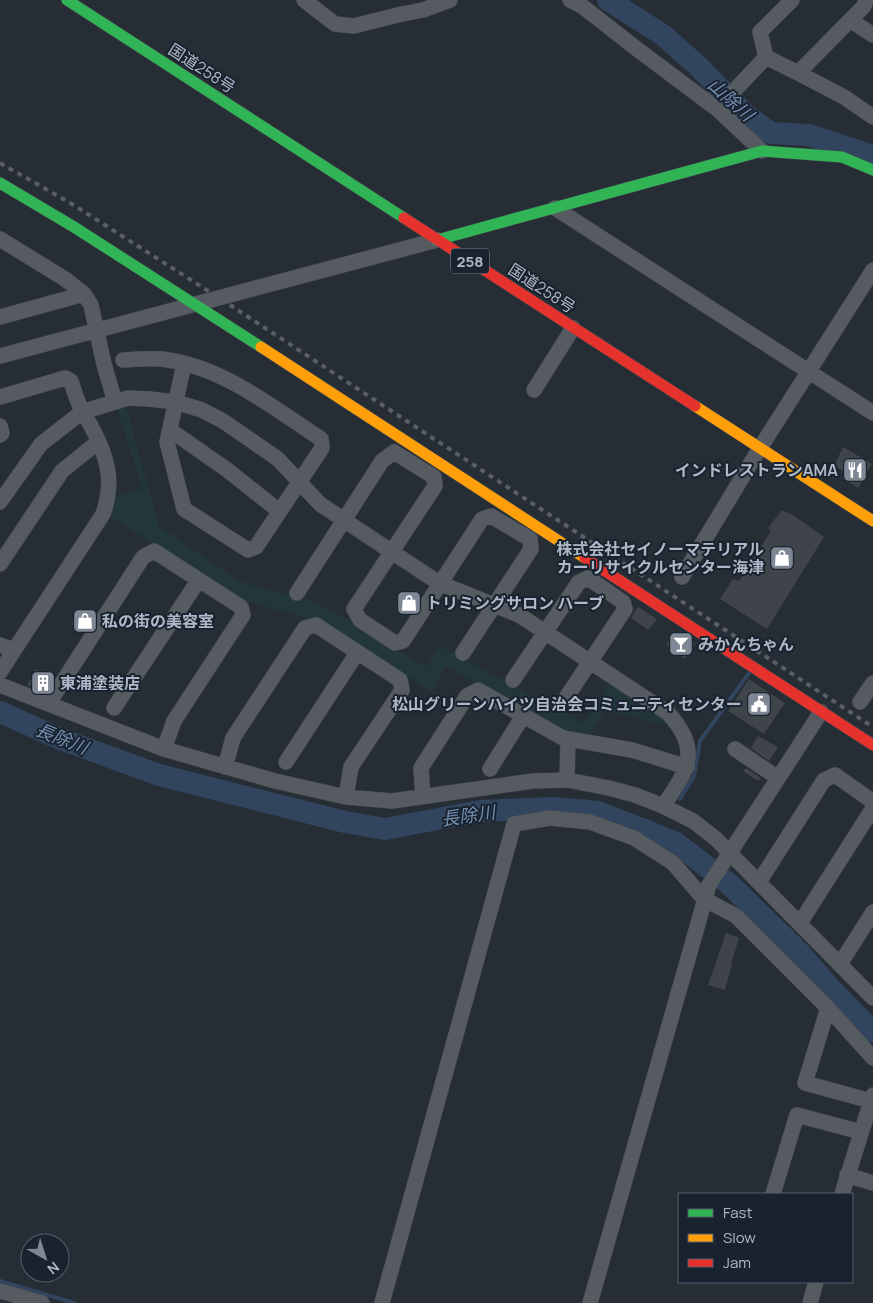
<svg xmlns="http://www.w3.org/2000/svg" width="873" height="1303" font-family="Manrope,'Noto Sans JP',sans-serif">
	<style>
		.green { fill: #23373a }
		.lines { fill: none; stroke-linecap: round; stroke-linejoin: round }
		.stream { stroke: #32455f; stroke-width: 4 }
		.river { stroke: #32455f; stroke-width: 22 }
		.building { fill: #3e444a }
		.street-casing { stroke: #44494f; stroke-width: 16 }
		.fast-casing { stroke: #44494f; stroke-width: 12 }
		.slow-casing { stroke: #44494f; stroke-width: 12 }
		.jam-casing { stroke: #44494f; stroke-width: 12 }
		.street { stroke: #565b62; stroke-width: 15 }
		.fast { stroke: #30b455; stroke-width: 11 }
		.slow { stroke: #ff9f0a; stroke-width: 11 }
		.jam { stroke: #e5322d; stroke-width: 11 }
		.rail { stroke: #5a5e66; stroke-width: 4; stroke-dasharray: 5 5; stroke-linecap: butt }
		.labels { text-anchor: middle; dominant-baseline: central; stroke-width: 4; stroke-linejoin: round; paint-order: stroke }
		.shield { fill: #19232f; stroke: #828b99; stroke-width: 1 }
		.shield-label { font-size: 15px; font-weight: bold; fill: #afb8c7 }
		.street-label { font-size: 16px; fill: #afb8c7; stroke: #19232f }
		.poi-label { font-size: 16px; font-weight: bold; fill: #afb8c7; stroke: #19232f; text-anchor: start }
		.water-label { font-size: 18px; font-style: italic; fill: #758fb1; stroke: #19232f }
	</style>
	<rect width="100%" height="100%" fill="#262d34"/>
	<path class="green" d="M 126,407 L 159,526 L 241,582 L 309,600 L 355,623 L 426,667 L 440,646 L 584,723 L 611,682 L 664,716 L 674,727 L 631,716 L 604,712 L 590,735 L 567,732 L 446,667 L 432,691 L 333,633 L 314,620 L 239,599 L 158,546 L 108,516 L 115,496 L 142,489 L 117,408 Z"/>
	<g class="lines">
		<path class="stream" d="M 680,799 L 694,776 L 700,741 L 749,673
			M 656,835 L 662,828
			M 0,1281 L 74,1303"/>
		<path class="river" d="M 608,0 L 663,35 L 699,67 L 746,115 L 771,133 L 809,135 L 873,156
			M 0,712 L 58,738 L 159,775 L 345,822 L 385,829 L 480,811 L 554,808 L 598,812 L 642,829 L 676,843 L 728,883 L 797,950 L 831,989 L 873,1032"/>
	</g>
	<path class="building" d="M 843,447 L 872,464 L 858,488 L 846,481 L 850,475 L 834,466 Z
		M 782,510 L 793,515 L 824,537 L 767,629 L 720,599 L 733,579 L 739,581 L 771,531 L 768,528 Z
		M 404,591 L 419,599 L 410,614 L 396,605 Z
		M 638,607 L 657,619 L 648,630 L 631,618 Z
		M 81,608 L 94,615 L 84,631 L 71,624 Z
		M 676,632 L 695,644 L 685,659 L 666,645 Z
		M 36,669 L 53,679 L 45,692 L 27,685 Z
		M 749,679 L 785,703 L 764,734 L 728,711 Z
		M 758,736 L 778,747 L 769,761 L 751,748 Z
		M 746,768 L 761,778 L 758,781 L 743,771 Z
		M 726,933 L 739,938 L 731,964 L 732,964 L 725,990 L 708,985 Z"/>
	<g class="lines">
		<defs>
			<path id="street" d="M 304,0 L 335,24 L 354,26 L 402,14 L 423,10 L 450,0
				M 570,0 L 582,6 L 637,49 L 717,109 L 762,151
				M 850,20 L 873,35
				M 766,57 L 798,73 L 864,6 L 866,0
				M 798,73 L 844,97 L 873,117
				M 717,109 L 766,57 L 760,32 L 792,0
				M 555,208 L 873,413
				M 0,239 L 65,279 L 84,294 L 91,305 L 104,364 L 115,402
				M 0,317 L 84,294
				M 0,356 L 437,240
				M 123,360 C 136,359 149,358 162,359 C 222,366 272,407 321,439 L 322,448 L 256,547 L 248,550 L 184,509 L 167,442 L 184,364
				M 534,390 L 573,328
				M 0,397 L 65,378 L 71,381 C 74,391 77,401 82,411 C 84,415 87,419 90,424 C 107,455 115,480 103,514 L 0,672
				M 0,426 L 2,433 L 0,435
				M 170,430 L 226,469 L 279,511
				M 0,502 L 41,444 L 82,412 L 128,398 L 149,399 L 176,402 L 202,410 L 223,421 L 278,459 L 320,504 L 392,552 L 439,583 L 519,615 L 668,713 C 702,750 688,770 663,806
				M 0,564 L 62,471 L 98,442
				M 682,577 L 760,448 L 873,270
				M 297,593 L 382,461 L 394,452 L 434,477 L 435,486 L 354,609 L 360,620 L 395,643 L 403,641 L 482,519 L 491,516 L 530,539 L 531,549 L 463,653
				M 0,645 L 14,650
				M 513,680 L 579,582 L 588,578 L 623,602 L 625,609 L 562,704
				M 0,685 L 164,749 L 275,781 L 346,797 L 392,801 L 533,781 L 567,780 L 609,788 L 635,795 L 663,806 L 693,821 L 715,838 L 873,998
				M 860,702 L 873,683
				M 49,703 L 143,557 L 154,551 L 241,607 L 243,615 L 174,721 L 164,749
				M 114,708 L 198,581
				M 735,749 L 778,778
				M 286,762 L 357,653
				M 225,767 L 233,738 L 305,628 L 316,625 L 400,680 L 402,690 L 351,767 L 346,797
				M 490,769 L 523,716
				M 567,780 L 568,740
				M 423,796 L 421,768 L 467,696 L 478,690 L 563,738 L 632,750 L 687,767
				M 759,882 L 824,780 L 835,775 L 872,801 L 873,808 L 800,923
				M 840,964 L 873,912
				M 828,1008 L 805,1083 L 871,1101
				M 847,1175 L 873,1183
				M 773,1194 L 797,1115 L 861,1132
				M 842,1194 L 873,1095
				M 0,1291 L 42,1303
				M 382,1303 L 514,824 L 550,818 L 590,822 L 634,838 L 673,863 L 704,899 L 736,916 L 828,1008 L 873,1058
				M 590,1303 L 709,885 L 821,712
				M 810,1303 L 816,1282"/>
			<path id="fast" d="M 67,0 L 404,218
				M 0,183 L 74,227 L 261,347
				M 437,240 L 762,151 L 842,157 L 873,170"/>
			<path id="slow" d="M 261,347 L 585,558
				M 695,406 L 873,521"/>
			<path id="jam" d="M 404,218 L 695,406
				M 585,558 L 873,745"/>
		</defs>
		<use href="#street" class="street-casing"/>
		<use href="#fast" class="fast-casing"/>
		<use href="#slow" class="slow-casing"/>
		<use href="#jam" class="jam-casing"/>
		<use href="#street" class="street"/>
		<use href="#fast" class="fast"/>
		<use href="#slow" class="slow"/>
		<use href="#jam" class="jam"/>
		<path class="rail" d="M 0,163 L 72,204 L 227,303 L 873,727"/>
	</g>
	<defs>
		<symbol id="restaurant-square" viewBox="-11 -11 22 22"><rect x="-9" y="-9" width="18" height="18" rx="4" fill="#7f8794" stroke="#19232f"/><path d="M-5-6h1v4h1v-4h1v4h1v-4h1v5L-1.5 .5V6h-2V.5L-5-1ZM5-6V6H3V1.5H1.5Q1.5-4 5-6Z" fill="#fff"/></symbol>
		<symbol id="shop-square" viewBox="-11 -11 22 22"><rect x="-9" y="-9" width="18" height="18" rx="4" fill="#7f8794" stroke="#19232f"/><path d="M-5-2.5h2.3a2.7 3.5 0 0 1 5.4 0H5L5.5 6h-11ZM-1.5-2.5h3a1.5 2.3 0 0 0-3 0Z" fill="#fff"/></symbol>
		<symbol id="bar-square" viewBox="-11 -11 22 22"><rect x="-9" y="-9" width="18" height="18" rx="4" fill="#7f8794" stroke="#19232f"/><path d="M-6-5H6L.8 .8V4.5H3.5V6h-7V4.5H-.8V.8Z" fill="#fff"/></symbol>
		<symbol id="building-square" viewBox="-11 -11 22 22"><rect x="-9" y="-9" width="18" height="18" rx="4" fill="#7f8794" stroke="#19232f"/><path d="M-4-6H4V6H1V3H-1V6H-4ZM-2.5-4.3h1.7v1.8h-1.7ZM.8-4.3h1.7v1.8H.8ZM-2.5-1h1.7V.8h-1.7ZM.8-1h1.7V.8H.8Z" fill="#fff"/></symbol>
		<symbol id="civic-square" viewBox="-11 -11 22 22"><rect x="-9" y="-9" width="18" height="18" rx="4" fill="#7f8794" stroke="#19232f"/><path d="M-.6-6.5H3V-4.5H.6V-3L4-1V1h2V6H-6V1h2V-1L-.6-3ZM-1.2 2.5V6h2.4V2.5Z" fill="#fff"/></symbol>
	</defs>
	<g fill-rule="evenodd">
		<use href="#restaurant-square" x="841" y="456" width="28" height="28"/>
		<use href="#shop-square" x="768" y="544" width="28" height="28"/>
		<use href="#shop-square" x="395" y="589" width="28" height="28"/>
		<use href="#shop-square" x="71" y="607" width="28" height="28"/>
		<use href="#bar-square" x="667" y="630" width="28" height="28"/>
		<use href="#building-square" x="29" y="669" width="28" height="28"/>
		<use href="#civic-square" x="745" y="690" width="28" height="28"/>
	</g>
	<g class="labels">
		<rect class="shield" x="451" y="248.5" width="38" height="25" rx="4"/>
		<g class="shield-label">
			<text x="470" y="261">258</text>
		</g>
		<g class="street-label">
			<text transform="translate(202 68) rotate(33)">国道258号</text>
			<text transform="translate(542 288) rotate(33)">国道258号</text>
		</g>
		<g class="poi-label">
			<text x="838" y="470" text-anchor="end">インドレストランAMA</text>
			<text x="764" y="549" text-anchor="end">株式会社セイノーマテリアル<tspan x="764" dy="18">カーリサイクルセンター海津</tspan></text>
			<text x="426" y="603">トリミングサロン ハーブ</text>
			<text x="102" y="621">私の街の美容室</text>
			<text x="698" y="644">みかんちゃん</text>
			<text x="60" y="683">東浦塗装店</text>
			<text x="742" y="704" text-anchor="end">松山グリーンハイツ自治会コミュニティセンター</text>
		</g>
		<g class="water-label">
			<text transform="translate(731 99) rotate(42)">山除川</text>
			<text transform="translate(62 738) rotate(22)">長除川</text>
			<text transform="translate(468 815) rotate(-8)">長除川</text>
		</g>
	</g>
	<rect x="678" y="1193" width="175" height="90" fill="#19232f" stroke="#555f6c"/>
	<rect x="688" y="1209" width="25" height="8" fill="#30b455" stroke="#555f6c"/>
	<text x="723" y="1218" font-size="15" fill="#afb8c7">Fast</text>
	<rect x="688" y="1234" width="25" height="8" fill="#ff9f0a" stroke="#555f6c"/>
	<text x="723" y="1243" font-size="15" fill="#afb8c7">Slow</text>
	<rect x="688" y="1259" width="25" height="8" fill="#e5322d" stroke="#555f6c"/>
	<text x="723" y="1268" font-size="15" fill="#afb8c7">Jam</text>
	<g transform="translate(45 1258) rotate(141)"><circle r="24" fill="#19232f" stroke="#555f6c"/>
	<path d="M0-4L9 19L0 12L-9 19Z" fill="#7f8794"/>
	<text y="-8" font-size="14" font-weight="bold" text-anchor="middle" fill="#afb8c7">N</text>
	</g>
</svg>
